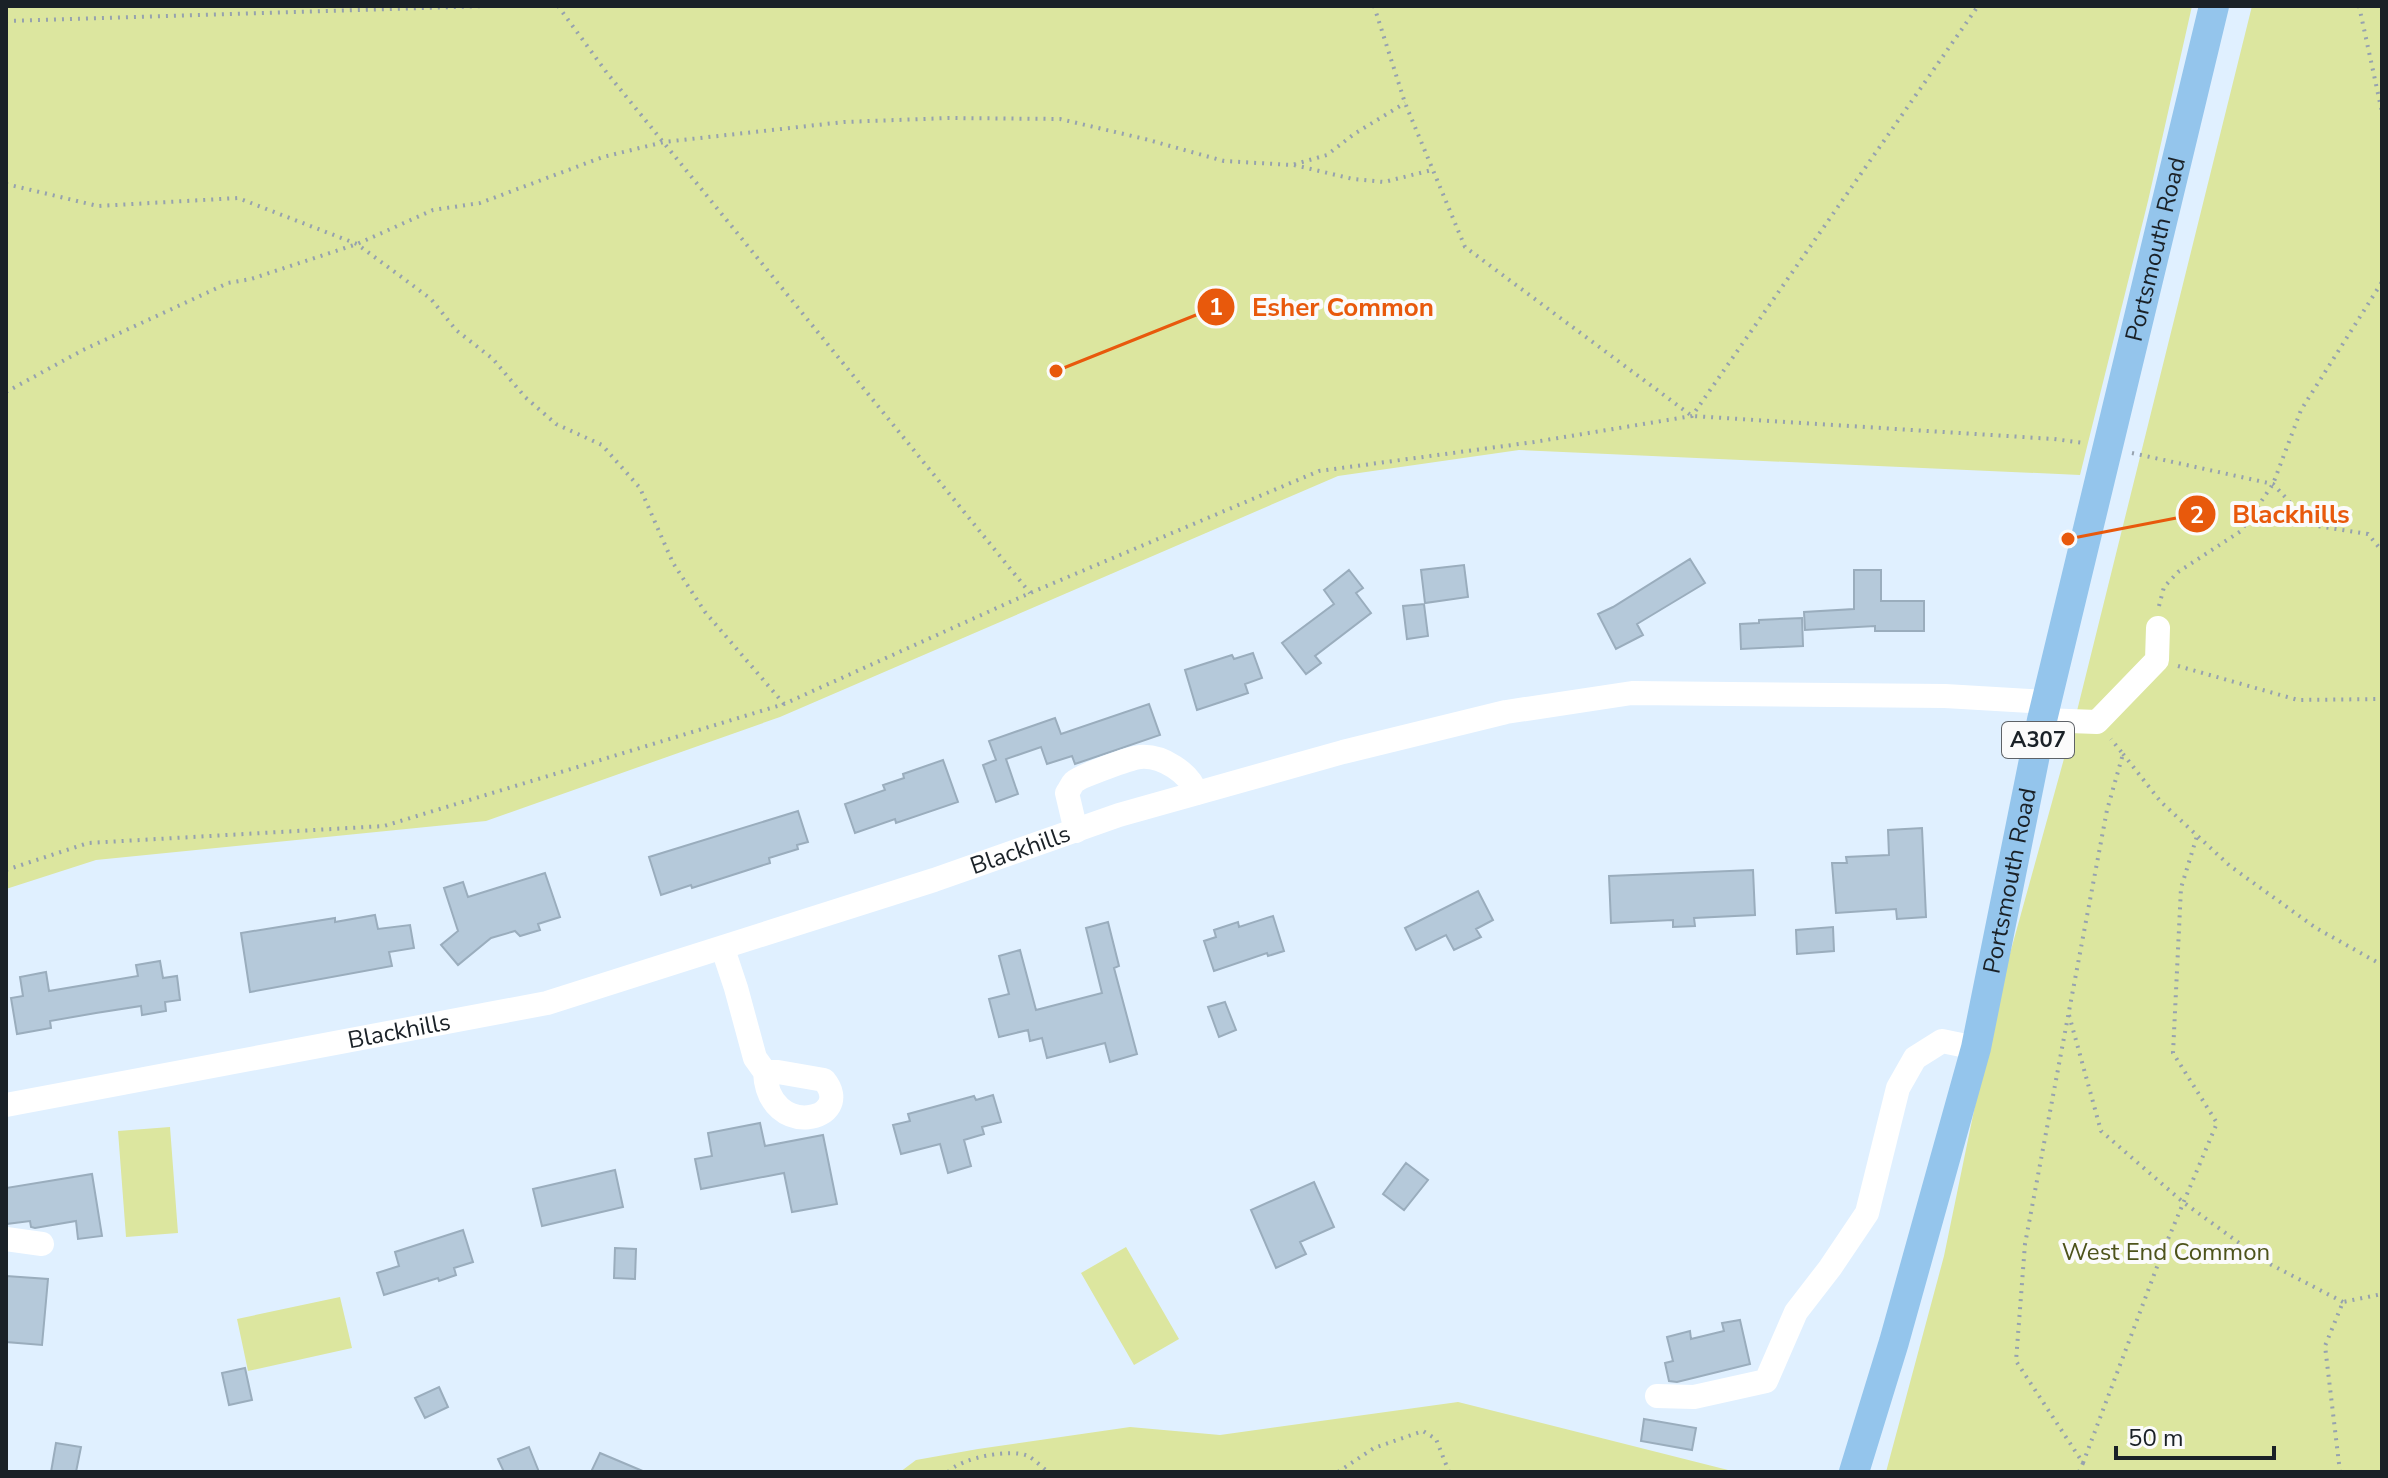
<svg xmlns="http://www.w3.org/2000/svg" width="2388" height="1478" font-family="'Nunito Sans',sans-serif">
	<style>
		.green { fill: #dce69f }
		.building { fill: #b5c9da; stroke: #9aadbd; stroke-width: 2 }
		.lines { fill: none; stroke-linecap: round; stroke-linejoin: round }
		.path { stroke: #96a2ae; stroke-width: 4; stroke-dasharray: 2 6; stroke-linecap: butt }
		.minor { stroke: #fff; stroke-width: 24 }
		.major { stroke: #94c5ec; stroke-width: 30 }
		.labels { text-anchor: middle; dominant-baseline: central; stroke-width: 8; stroke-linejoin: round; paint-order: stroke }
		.shield { fill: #fbfbfb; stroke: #5e6267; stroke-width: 2 }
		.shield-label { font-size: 22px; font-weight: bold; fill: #1a2127 }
		.street-label { font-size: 24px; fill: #1a2127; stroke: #fbfbfb }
		.park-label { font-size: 24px; fill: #4d531b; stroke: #fbfbfb }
		.leader { fill: none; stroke: #e8590c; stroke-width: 3 }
		.callout-dot { fill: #e8590c; stroke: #fbfbfb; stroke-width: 3 }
		.mark-label { font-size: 24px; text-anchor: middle; font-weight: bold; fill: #fff }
		.callout-label { font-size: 26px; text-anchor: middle; font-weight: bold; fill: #e8590c; stroke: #fbfbfb; stroke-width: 8; stroke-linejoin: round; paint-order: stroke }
	</style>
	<rect width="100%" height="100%" fill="#e0f0ff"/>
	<path class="green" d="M 6,6 L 2192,6 L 2148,201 L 2080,475 L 1519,450 L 1338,476 L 780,717 L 486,821 L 96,860 L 6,889 Z
		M 2252,6 L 2382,6 L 2382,1472 L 1886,1472 L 1944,1256 L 1996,1004 L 2075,719 Z
		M 170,1127 L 178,1233 L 126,1237 L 118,1131 Z
		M 1126,1247 L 1179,1339 L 1134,1365 L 1081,1273 Z
		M 340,1297 L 352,1348 L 248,1371 L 237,1319 Z
		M 1458,1402 L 1736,1472 L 900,1472 L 916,1460 L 978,1449 L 1130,1427 L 1220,1435 Z"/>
	<path class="building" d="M 1690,559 L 1705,583 L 1637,624 L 1643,635 L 1616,649 L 1598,614 L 1613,607 Z
		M 1464,565 L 1468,597 L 1425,603 L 1421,570 Z
		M 1349,570 L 1363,588 L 1356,593 L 1371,613 L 1315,656 L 1321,663 L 1306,674 L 1282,643 L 1334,604 L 1324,590 Z
		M 1854,570 L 1881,570 L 1881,601 L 1924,601 L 1924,631 L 1875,631 L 1875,626 L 1805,630 L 1804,612 L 1854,609 Z
		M 1424,604 L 1428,636 L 1407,639 L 1403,606 Z
		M 1802,618 L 1803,646 L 1741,649 L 1740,624 L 1759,623 L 1759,620 Z
		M 1253,653 L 1262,678 L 1245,684 L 1248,693 L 1197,710 L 1185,670 L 1232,655 L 1234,659 Z
		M 1149,704 L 1160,735 L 1075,764 L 1072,756 L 1047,764 L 1041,747 L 1006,759 L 1018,794 L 996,802 L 983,765 L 996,760 L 989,741 L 1055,718 L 1061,734 Z
		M 943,760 L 958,802 L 896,823 L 895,819 L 855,833 L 845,804 L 885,790 L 883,785 L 904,778 L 903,774 Z
		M 798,811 L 808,842 L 797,845 L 798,849 L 769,858 L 770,863 L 692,888 L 691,885 L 661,895 L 649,857 Z
		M 1922,828 L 1926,917 L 1897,919 L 1896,909 L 1836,913 L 1832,863 L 1847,863 L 1846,857 L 1889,855 L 1888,830 Z
		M 1753,870 L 1755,915 L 1694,918 L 1695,926 L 1673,927 L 1673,920 L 1611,923 L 1609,876 Z
		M 545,873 L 560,917 L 538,924 L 540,930 L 520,936 L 515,931 L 491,938 L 458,965 L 441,945 L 458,931 L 444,888 L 463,882 L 468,897 Z
		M 1478,891 L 1493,920 L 1476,929 L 1481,937 L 1454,950 L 1446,935 L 1416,950 L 1405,928 Z
		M 375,915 L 378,929 L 410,925 L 414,948 L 389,952 L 392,966 L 250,992 L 241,933 L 335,918 L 335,922 Z
		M 1273,916 L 1284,951 L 1268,956 L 1267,953 L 1214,971 L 1204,941 L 1216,937 L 1214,930 L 1238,922 L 1239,927 Z
		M 1108,922 L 1119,966 L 1114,968 L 1137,1054 L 1110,1062 L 1105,1043 L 1047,1058 L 1042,1038 L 1030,1041 L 1028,1030 L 999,1037 L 989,999 L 1009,994 L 999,956 L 1020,950 L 1036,1010 L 1102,993 L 1086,928 Z
		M 1833,927 L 1834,951 L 1797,954 L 1796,930 Z
		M 160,961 L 163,978 L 177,976 L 180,1000 L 165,1002 L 166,1011 L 142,1015 L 141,1006 L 96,1013 L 50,1021 L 51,1028 L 17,1034 L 11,998 L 23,996 L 20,977 L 46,972 L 49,991 L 138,976 L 136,965 Z
		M 1225,1002 L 1236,1030 L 1219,1037 L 1208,1007 Z
		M 993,1095 L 1001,1122 L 982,1127 L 984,1134 L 964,1140 L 971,1166 L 948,1173 L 940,1144 L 901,1154 L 893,1125 L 910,1121 L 908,1114 L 974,1096 L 976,1100 Z
		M 760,1123 L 765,1146 L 823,1135 L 837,1204 L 792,1212 L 784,1173 L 701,1189 L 695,1159 L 712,1156 L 708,1133 Z
		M 1406,1163 L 1428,1180 L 1404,1210 L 1383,1194 Z
		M 615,1170 L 623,1207 L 542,1226 L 533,1189 Z
		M 92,1174 L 102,1236 L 78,1239 L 76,1221 L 35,1228 L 31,1227 L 30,1221 L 6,1224 L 6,1188 Z
		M 1314,1182 L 1334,1227 L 1300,1242 L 1306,1254 L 1276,1268 L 1251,1210 Z
		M 463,1230 L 473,1262 L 454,1268 L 456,1275 L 439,1281 L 438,1278 L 384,1295 L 377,1273 L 399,1266 L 395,1252 Z
		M 615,1248 L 636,1249 L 635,1279 L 614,1278 Z
		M 6,1276 L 48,1279 L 42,1345 L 6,1342 Z
		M 1740,1320 L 1750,1364 L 1677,1382 L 1669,1381 L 1665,1363 L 1673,1361 L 1667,1337 L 1690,1331 L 1691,1339 L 1724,1331 L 1722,1323 Z
		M 245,1368 L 252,1400 L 229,1405 L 222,1373 Z
		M 439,1387 L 448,1407 L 425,1418 L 415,1398 Z
		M 1644,1419 L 1696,1428 L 1692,1450 L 1641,1441 Z
		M 56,1443 L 81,1447 L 76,1472 L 51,1472 Z
		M 529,1447 L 539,1472 L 504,1472 L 498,1459 Z
		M 600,1453 L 645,1472 L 591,1472 Z"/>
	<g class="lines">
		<path class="path" d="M 558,6 L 607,73 L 1030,593
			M 634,6 L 759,6
			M 1374,6 L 1405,103 L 1465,247 L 1692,416 L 2054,439 L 2084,443
			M 2359,6 L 2382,112
			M 6,21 L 486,6
			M 1294,165 L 1353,179 L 1384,182 L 1432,170
			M 6,184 L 98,206 L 238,198 L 357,244 L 431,299 L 456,330 L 493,359 L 525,397 L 556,424 L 602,445 L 640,488 L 673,563 L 705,612 L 784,704
			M 6,392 L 83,350 L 228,283 L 251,279 L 357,244 L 433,210 L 480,203 L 603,157 L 664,142 L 844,122 L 949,118 L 1060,119 L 1145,139 L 1224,161 L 1292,165 L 1327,155 L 1354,134 L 1405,103
			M 2132,453 L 2273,484 L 2311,525 L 2368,534 L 2382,551
			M 2159,606 L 2164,587 L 2178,572 L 2241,531 L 2273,484 L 2301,410 L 2382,282
			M 2178,666 L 2298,700 L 2382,699
			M 2123,754 L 2161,802 L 2230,866 L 2316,928 L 2382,965
			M 6,870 L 88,843 L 384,826 L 784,704 L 1030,593 L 1319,471 L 1534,442 L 1692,416 L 1978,6
			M 2069,1015 L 2101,1131 L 2183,1202 L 2264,1261 L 2343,1302
			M 2083,1463 L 2163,1251 L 2217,1123 L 2173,1053 L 2181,888 L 2197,836
			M 948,1472 C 961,1458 1010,1448 1028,1456 C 1035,1460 1042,1467 1048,1472
			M 1338,1472 L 1374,1448 L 1423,1431 L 1436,1439 L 1449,1472
			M 2079,1472 L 2083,1463 L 2016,1361 L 2025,1244 L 2107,810 L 2123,754 L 2111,739
			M 2340,1472 L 2325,1346 L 2343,1302 L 2382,1294"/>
		<g class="minor">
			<path d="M 2042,720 L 2097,722 L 2157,660 L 2158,628"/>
			<path d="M 1076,831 L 1067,793 C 1070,789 1071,785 1074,782 C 1080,776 1131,758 1140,757 C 1162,755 1190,773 1196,793"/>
			<path d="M 723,949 L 736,988 L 755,1058 L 765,1072 L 778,1072 L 824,1080 C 857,1120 768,1142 765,1072"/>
			<path id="s1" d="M 6,1105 L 547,1003 L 934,880 L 1119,815 L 1343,752 L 1506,712 L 1632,693 L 1945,696 L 2046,702"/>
			<path d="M 6,1239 L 42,1244"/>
			<path d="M 1657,1396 L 1694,1397 L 1766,1381 L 1796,1312 L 1830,1268 L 1867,1213 L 1898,1088 L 1915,1058 L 1942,1041 L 1976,1048"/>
		</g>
		<path class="major" id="s2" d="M 1854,1472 L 1894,1342 L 1976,1048 L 2042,720 L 2214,6"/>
	</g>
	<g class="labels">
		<rect class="shield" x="2002" y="722" width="72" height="36" rx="6"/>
		<g class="shield-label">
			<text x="2038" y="740">A307</text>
		</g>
		<g class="street-label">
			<text stroke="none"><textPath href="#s2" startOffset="1260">Portsmouth Road</textPath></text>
			<text stroke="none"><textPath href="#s1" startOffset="1048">Blackhills</textPath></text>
			<text stroke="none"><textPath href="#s2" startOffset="612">Portsmouth Road</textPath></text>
			<text stroke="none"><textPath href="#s1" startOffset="400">Blackhills</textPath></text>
		</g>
		<g class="park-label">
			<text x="2166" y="1252">West End Common</text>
		</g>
	</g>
	<path class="leader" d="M1056 371L1216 307M2068 539L2197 514"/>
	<g class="callout-dot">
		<circle cx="1056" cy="371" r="8"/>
		<circle cx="2068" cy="539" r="8"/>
		<circle cx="1216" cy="307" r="20"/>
		<circle cx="2197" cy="514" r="20"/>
	</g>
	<g class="mark-label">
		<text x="1216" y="315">1</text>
		<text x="2197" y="523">2</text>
	</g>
	<g class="callout-label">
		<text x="1343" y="316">Esher Common</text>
		<text x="2291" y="523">Blackhills</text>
	</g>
	<rect width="2388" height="1478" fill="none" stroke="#1a2127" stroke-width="16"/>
	<path d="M2116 1446v12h158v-12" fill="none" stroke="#1a2127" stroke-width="4"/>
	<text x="2128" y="1446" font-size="24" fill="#1a2127" stroke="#fbfbfb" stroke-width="6" paint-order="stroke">50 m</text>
</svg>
